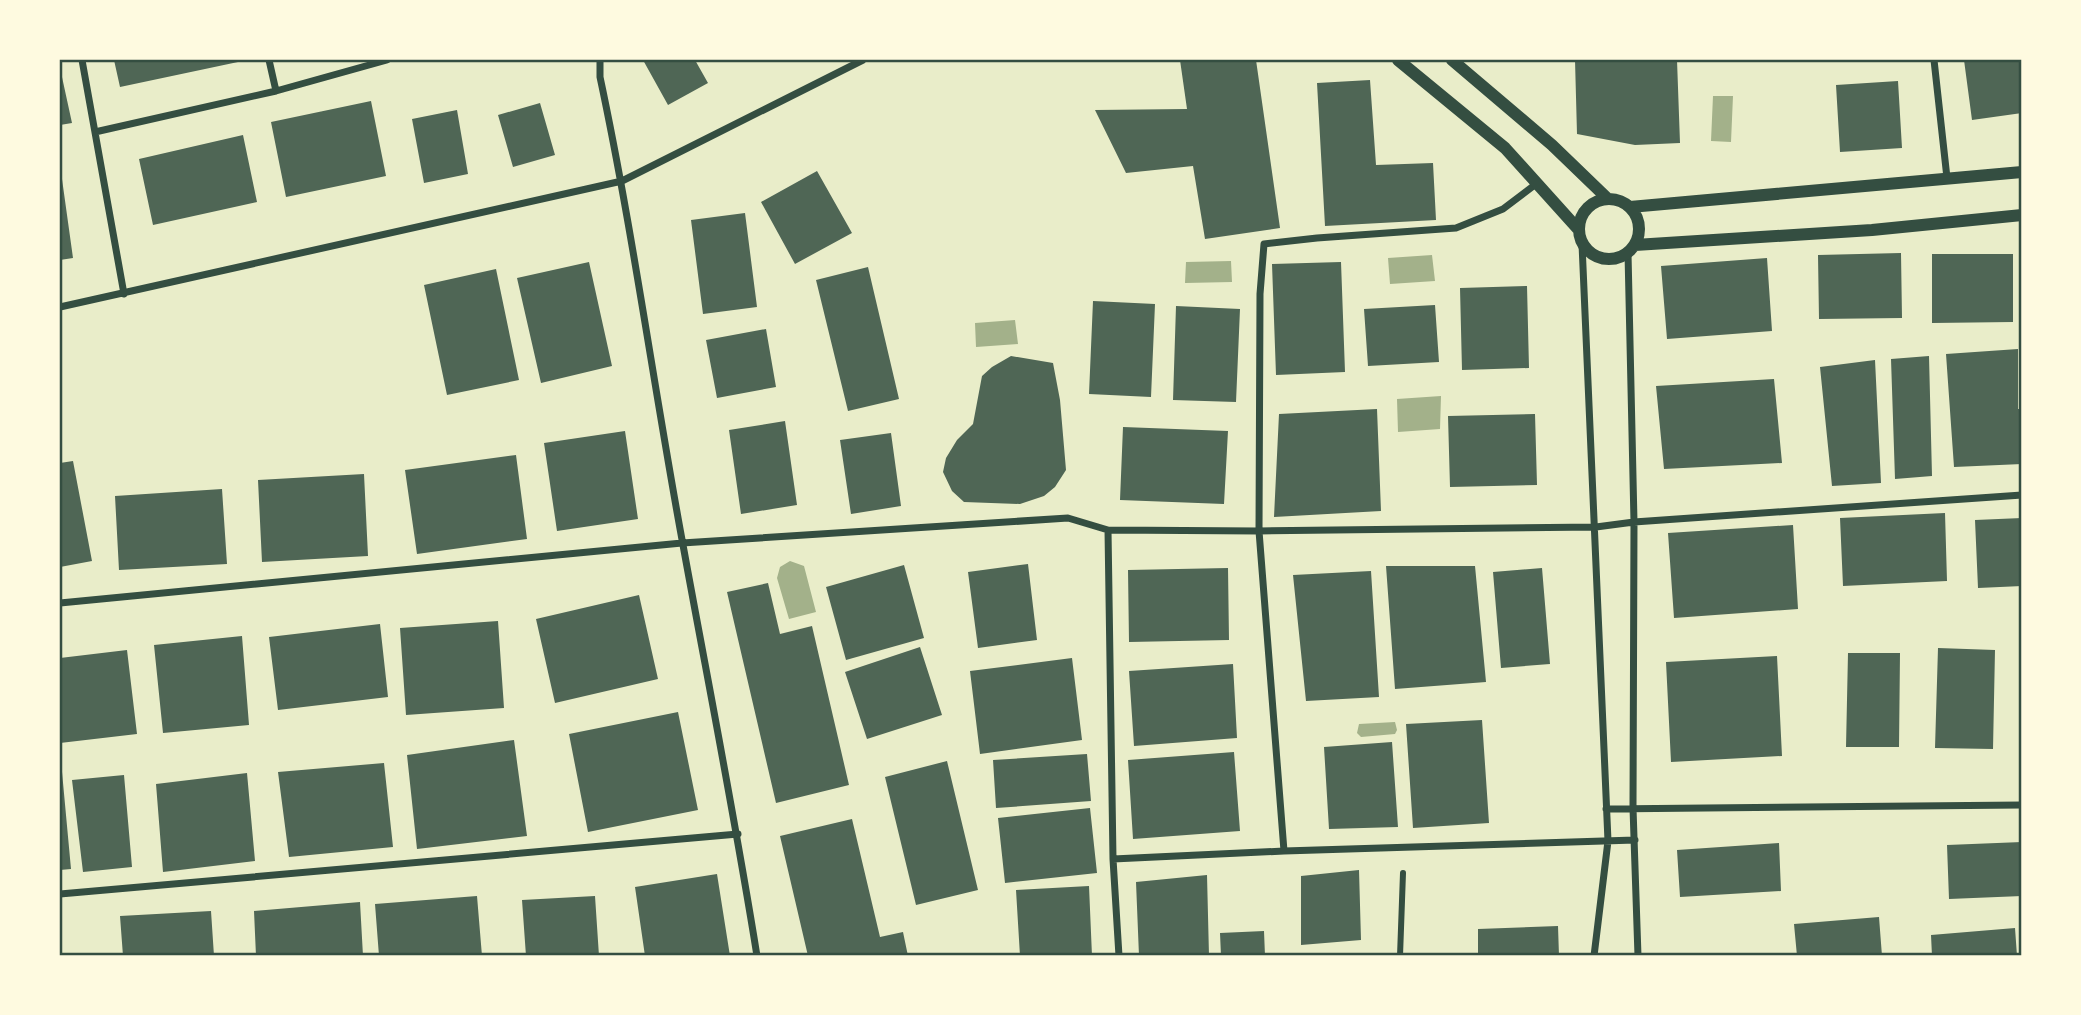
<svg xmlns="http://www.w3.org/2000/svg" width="2081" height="1015" font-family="'Roboto Condensed',sans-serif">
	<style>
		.water { fill: #a3b18a }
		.building { fill: #4f6655 }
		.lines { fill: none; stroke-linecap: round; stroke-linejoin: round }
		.pedestrian { stroke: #344e41; stroke-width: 6 }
		.minor { stroke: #344e41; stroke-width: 7 }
		.tertiary { stroke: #344e41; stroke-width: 12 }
		.neatline { fill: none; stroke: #344e41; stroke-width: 2.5 }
	</style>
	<rect width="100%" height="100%" fill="#e9edc9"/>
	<path class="water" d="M 1713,96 L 1733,96 L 1731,142 L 1711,141 Z
		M 1432,255 L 1435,281 L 1390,284 L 1388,258 Z
		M 1231,261 L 1232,282 L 1185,283 L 1186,262 Z
		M 1015,320 L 1018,344 L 976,347 L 975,323 Z
		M 1441,396 L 1440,429 L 1398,432 L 1397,399 Z
		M 790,561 L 804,566 L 816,612 L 789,619 L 777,578 L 780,567 Z
		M 1395,722 L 1397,730 L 1395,734 L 1361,737 L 1357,733 L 1359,724 Z"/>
	<path class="building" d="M 114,60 L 238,60 L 238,62 L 120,87 Z
		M 643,60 L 695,60 L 708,83 L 668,105 Z
		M 1180,60 L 1256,60 L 1280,228 L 1205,239 L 1193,166 L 1126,173 L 1095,110 L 1187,109 Z
		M 1575,60 L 1677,60 L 1680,143 L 1635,145 L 1577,134 Z
		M 1964,60 L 2022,60 L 2022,113 L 1972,120 Z
		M 62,77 L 72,123 L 60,125 L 60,78 Z
		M 1370,80 L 1376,165 L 1433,163 L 1436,220 L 1325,226 L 1317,83 Z
		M 1898,81 L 1902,148 L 1840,152 L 1836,85 Z
		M 371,101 L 386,176 L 286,197 L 271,122 Z
		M 540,103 L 555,155 L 513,167 L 498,115 Z
		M 457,110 L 468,174 L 424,183 L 412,119 Z
		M 243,135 L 257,202 L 153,225 L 139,159 Z
		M 817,171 L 852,233 L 795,264 L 761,202 Z
		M 60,179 L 62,179 L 73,258 L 60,260 Z
		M 745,213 L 757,307 L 703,314 L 691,220 Z
		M 1901,253 L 1902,318 L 1819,319 L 1818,255 Z
		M 1932,254 L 2013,254 L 2013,322 L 1932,323 Z
		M 1767,258 L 1772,331 L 1667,339 L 1661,266 Z
		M 589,262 L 612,366 L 541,383 L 517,278 Z
		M 1341,262 L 1345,372 L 1276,375 L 1272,264 Z
		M 868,267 L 899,399 L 848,411 L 816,280 Z
		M 496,269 L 519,380 L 447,395 L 424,285 Z
		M 1527,286 L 1529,368 L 1462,370 L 1460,288 Z
		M 1093,301 L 1155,304 L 1151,397 L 1089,394 Z
		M 1435,305 L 1439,362 L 1368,366 L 1364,309 Z
		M 1176,306 L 1240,309 L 1236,402 L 1173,400 Z
		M 766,329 L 776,387 L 717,398 L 706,340 Z
		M 2018,349 L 2018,409 L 2022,409 L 2022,464 L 1954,467 L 1946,354 Z
		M 1011,356 L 1053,363 L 1060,400 L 1066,470 L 1055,487 L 1044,496 L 1020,504 L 964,502 L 952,491 L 943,472 L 946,458 L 957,440 L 973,424 L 982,376 L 992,367 Z
		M 1929,356 L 1932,476 L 1895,479 L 1891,359 Z
		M 1875,360 L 1881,483 L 1832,486 L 1820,367 Z
		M 1774,379 L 1782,463 L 1664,469 L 1656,386 Z
		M 1377,409 L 1381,511 L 1274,517 L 1279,414 Z
		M 1535,414 L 1537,485 L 1450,487 L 1448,416 Z
		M 785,421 L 797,505 L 741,514 L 729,430 Z
		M 1123,427 L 1228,431 L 1224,504 L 1120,500 Z
		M 625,431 L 638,519 L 557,531 L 544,443 Z
		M 891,433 L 901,506 L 851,514 L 840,440 Z
		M 516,455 L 527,539 L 417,554 L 405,470 Z
		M 73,461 L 92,561 L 60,567 L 60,463 Z
		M 364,474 L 368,556 L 262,562 L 258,480 Z
		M 222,489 L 227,564 L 119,570 L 115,496 Z
		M 1945,513 L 1947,581 L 1843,586 L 1840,518 Z
		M 2022,518 L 2022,586 L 1978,588 L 1975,520 Z
		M 1793,525 L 1798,609 L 1674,618 L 1668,533 Z
		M 1028,564 L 1037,640 L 978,648 L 968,572 Z
		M 904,565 L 924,638 L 846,660 L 826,587 Z
		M 1386,566 L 1475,566 L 1486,682 L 1395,689 Z
		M 1228,568 L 1229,640 L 1129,642 L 1128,570 Z
		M 1542,568 L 1550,664 L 1501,668 L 1493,572 Z
		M 1371,571 L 1379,697 L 1306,701 L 1293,575 Z
		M 768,583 L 780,634 L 812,626 L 849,785 L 776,803 L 727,592 Z
		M 639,595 L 658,679 L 555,703 L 536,619 Z
		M 498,621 L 504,708 L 406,715 L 400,628 Z
		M 380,624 L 388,697 L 278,710 L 269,637 Z
		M 242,636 L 249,725 L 163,733 L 154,645 Z
		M 920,647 L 942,715 L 867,739 L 845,672 Z
		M 1938,648 L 1995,650 L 1993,749 L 1935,748 Z
		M 127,650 L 137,734 L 60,743 L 60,658 Z
		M 1848,653 L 1900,653 L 1899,747 L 1846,747 Z
		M 1777,656 L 1782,756 L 1671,762 L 1666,662 Z
		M 1072,658 L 1082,740 L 980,754 L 970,671 Z
		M 1233,664 L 1237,738 L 1134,746 L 1129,671 Z
		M 678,712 L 698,810 L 588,832 L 569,734 Z
		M 1482,720 L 1489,823 L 1413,828 L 1406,724 Z
		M 514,740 L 527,836 L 417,849 L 407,755 Z
		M 1392,742 L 1398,827 L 1329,829 L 1324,747 Z
		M 1234,752 L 1240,831 L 1133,839 L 1128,760 Z
		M 1087,754 L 1091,801 L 996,808 L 993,760 Z
		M 60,761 L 61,761 L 71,869 L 60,870 Z
		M 947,761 L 978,890 L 916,905 L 885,777 Z
		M 384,763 L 393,847 L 289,857 L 278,772 Z
		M 247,773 L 255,861 L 163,872 L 156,784 Z
		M 124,775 L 132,867 L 83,872 L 72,780 Z
		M 1090,808 L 1097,873 L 1005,883 L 998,818 Z
		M 852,819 L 880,937 L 903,932 L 908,956 L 808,956 L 780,836 Z
		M 2022,842 L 2022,896 L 1949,899 L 1947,845 Z
		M 1779,843 L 1781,891 L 1680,897 L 1677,850 Z
		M 1359,870 L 1361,940 L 1301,945 L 1301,876 Z
		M 717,874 L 730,956 L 645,956 L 635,887 Z
		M 1207,875 L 1209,956 L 1139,956 L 1136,882 Z
		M 1089,886 L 1092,956 L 1020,956 L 1016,890 Z
		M 477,896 L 482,956 L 379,956 L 375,904 Z
		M 595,896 L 599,956 L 526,956 L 522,900 Z
		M 360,902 L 363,956 L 256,956 L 254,911 Z
		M 211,911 L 214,956 L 123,956 L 120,916 Z
		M 1879,917 L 1882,956 L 1797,956 L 1794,924 Z
		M 1558,926 L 1559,956 L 1478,956 L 1478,929 Z
		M 2015,928 L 2017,956 L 1932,956 L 1931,935 Z
		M 1264,931 L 1265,956 L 1221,956 L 1220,933 Z"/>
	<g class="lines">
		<path class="pedestrian" d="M 1400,956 L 1403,873"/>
		<path class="minor" d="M 82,60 L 124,294
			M 269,60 L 276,91
			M 600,60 L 600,77 C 633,232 654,389 683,545 C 708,682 735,818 757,956
			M 1934,60 L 1947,178
			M 95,132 L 276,91 L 387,60
			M 1586,250 L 1582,244 L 1608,841 L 1594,956
			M 1628,253 L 1634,522 L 1633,808 L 1638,956
			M 60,307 L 622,181 L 863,60
			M 1108,530 L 1113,859 L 1119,956
			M 60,603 L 682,543 L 1068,518 L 1108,530 L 1259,531 L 1596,527 L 1634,522 L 2022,495
			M 1606,809 L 2022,805
			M 1284,851 L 1259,531 L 1260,294 L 1264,244 L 1317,238 L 1456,228 L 1503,209 L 1536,184
			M 1113,859 L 1284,851 L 1635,840
			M 60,894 L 738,834"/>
		<path class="tertiary" d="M 1398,60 L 1505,148 L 1578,229
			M 1452,60 L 1552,145 L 1608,199
			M1579 229a30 30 0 1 1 60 0a30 30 0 1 1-60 0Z
			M 1630,207 L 2022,172
			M 1635,245 L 1872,230 L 2022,215"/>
	</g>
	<rect width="2081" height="1015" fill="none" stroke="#fefae0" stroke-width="122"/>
	<rect x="61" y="61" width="1959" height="893" class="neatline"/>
</svg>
